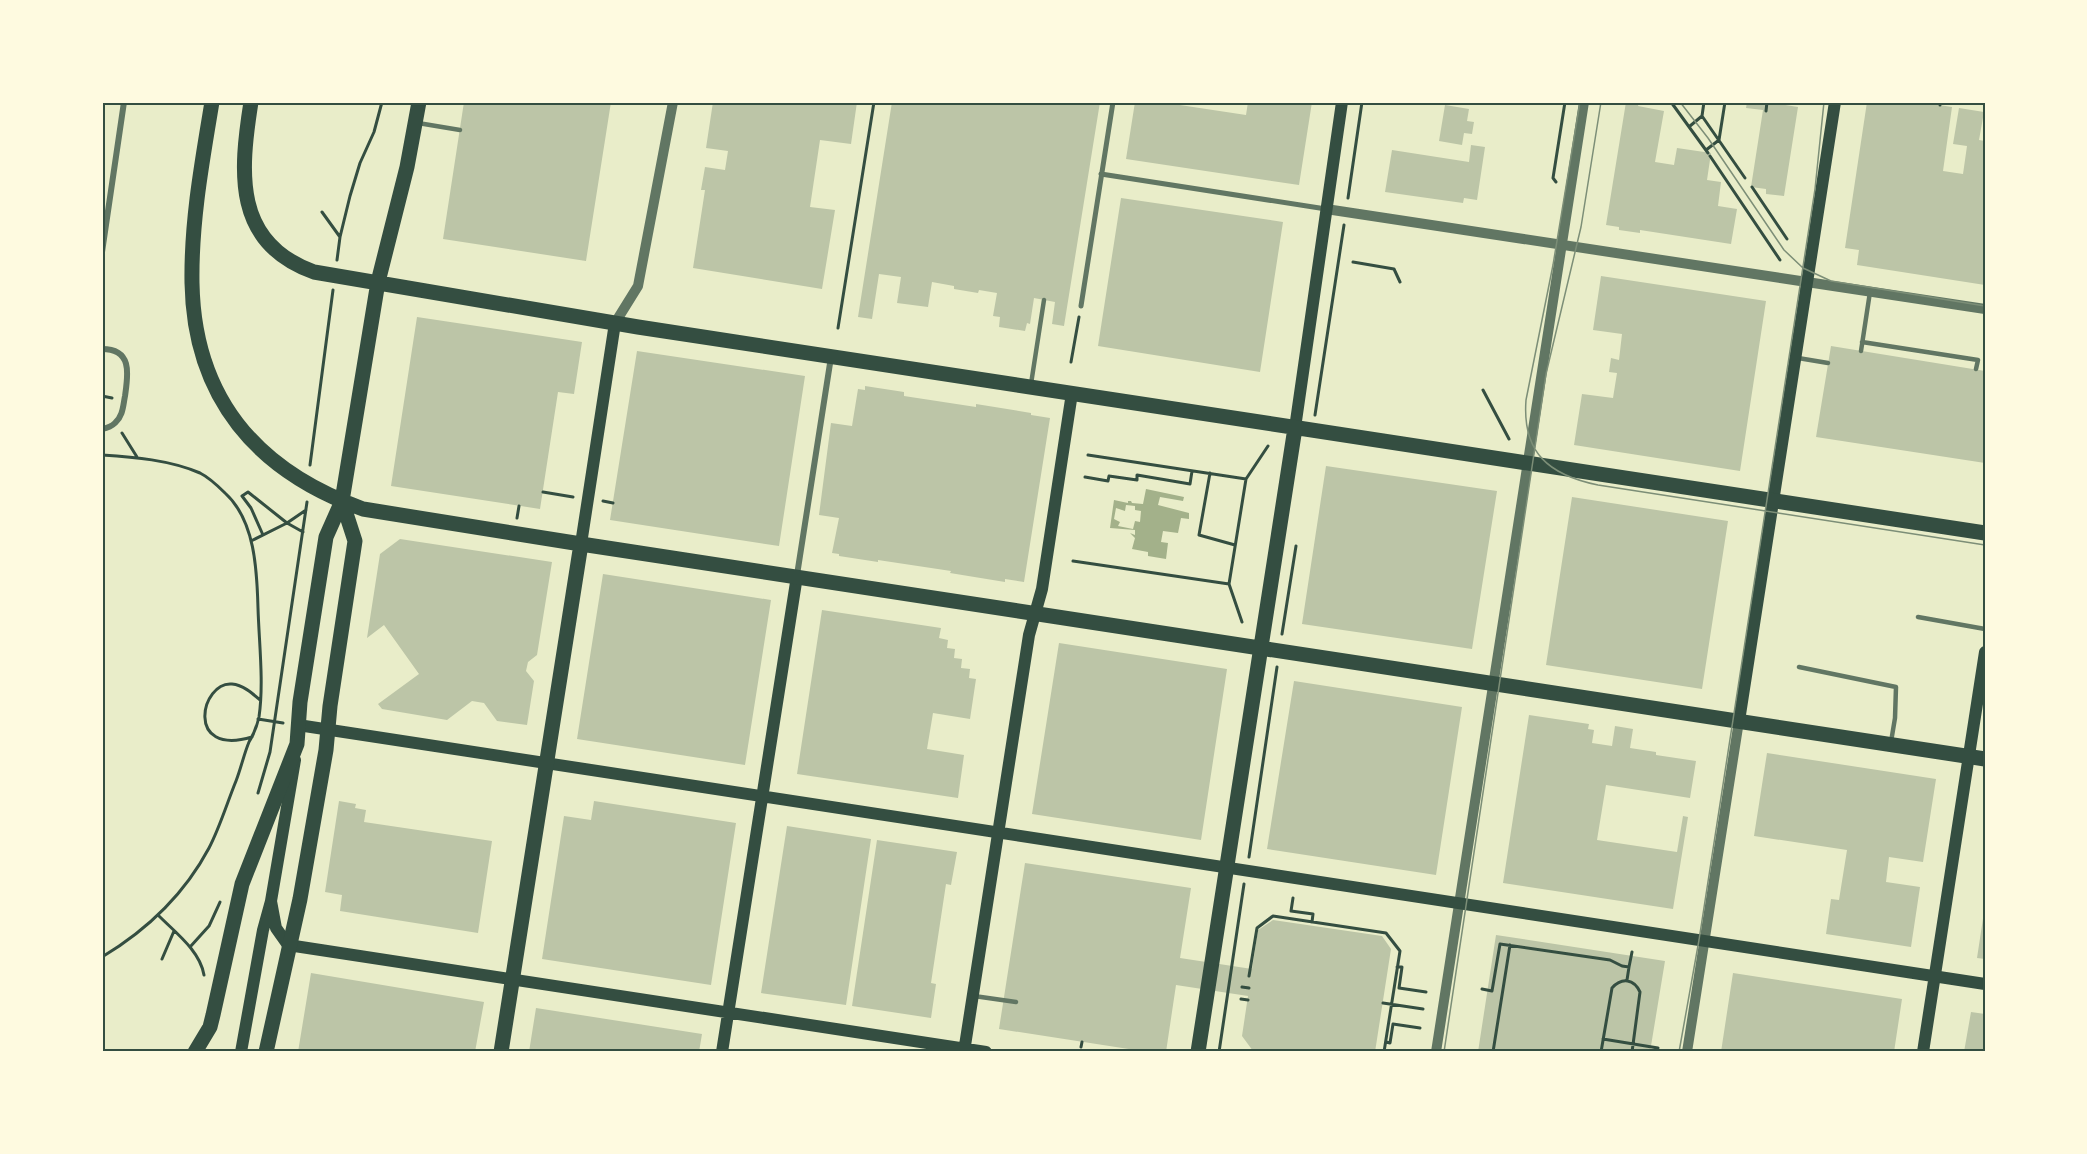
<svg xmlns="http://www.w3.org/2000/svg" width="2087" height="1154" font-family="Roboto,sans-serif">
	<style>
		.water { fill: #a3b18a; fill-rule: evenodd }
		.building { fill: #bcc5a7 }
		.lines { fill: none; stroke-linecap: round; stroke-linejoin: round }
		.path { stroke: #344e41; stroke-width: 3 }
		.service { stroke: #617663; stroke-width: 4.5 }
		.pedestrian { stroke: #617663; stroke-width: 5 }
		.minor { stroke: #617663; stroke-width: 6 }
		.tertiary { stroke: #617663; stroke-width: 10 }
		.secondary { stroke: #344e41; stroke-width: 12 }
		.primary { stroke: #344e41; stroke-width: 15 }
		.tram { stroke: #7c8e77; stroke-width: 1.5 }
		.neatline { fill: none; stroke: #344e41; stroke-width: 2 }
	</style>
	<rect width="100%" height="100%" fill="#e9edc9"/>
	<path class="water" d="M 1146,489 L 1184,497 L 1183,501 L 1160,497 L 1158,505 L 1189,513 L 1189,519 L 1181,518 L 1178,533 L 1163,531 L 1161,542 L 1168,543 L 1166,559 L 1148,556 L 1148,552 L 1132,549 L 1135,538 L 1130,533 L 1135,535 L 1135,530 L 1110,528 L 1114,500 L 1128,503 L 1128,501 L 1131,501 L 1132,503 L 1143,504 ZM 1126,505 L 1135,506 L 1135,510 L 1141,511 L 1140,522 L 1135,521 L 1133,529 L 1118,526 L 1120,522 L 1114,519 L 1116,508 L 1125,511 Z"/>
	<path class="building" d="M 464,102 L 611,102 L 586,261 L 443,239 Z
		M 713,102 L 857,102 L 851,144 L 820,140 L 810,207 L 835,210 L 822,289 L 693,268 L 705,190 L 701,190 L 705,167 L 725,170 L 728,151 L 706,148 Z
		M 892,102 L 1100,102 L 1064,326 L 1052,324 L 1055,302 L 1034,298 L 1030,324 L 1027,323 L 1025,331 L 999,327 L 1000,317 L 993,316 L 997,293 L 979,290 L 978,293 L 954,289 L 954,286 L 932,282 L 928,307 L 897,303 L 901,277 L 879,274 L 872,319 L 858,317 Z
		M 1135,102 L 1160,102 L 1246,115 L 1248,102 L 1312,102 L 1299,185 L 1126,159 Z
		M 1626,102 L 1639,102 L 1638,106 L 1664,111 L 1655,162 L 1674,165 L 1677,148 L 1711,153 L 1707,180 L 1721,182 L 1718,206 L 1737,209 L 1731,244 L 1640,230 L 1640,233 L 1619,230 L 1619,227 L 1606,225 Z
		M 1747,102 L 1780,102 L 1779,104 L 1798,107 L 1784,196 L 1766,194 L 1766,189 L 1751,187 L 1763,110 L 1746,108 Z
		M 1867,102 L 1920,102 L 1952,107 L 1943,171 L 1963,174 L 1967,146 L 1953,144 L 1959,108 L 1984,112 L 1979,140 L 1985,141 L 1985,285 L 1857,265 L 1859,250 L 1845,248 Z
		M 1445,105 L 1469,109 L 1467,121 L 1474,122 L 1472,134 L 1464,133 L 1462,145 L 1439,141 Z
		M 1471,145 L 1485,147 L 1477,200 L 1464,198 L 1463,203 L 1385,192 L 1392,150 L 1469,162 Z
		M 1121,198 L 1283,222 L 1260,372 L 1098,346 Z
		M 1601,276 L 1766,301 L 1740,471 L 1574,445 L 1582,394 L 1613,398 L 1617,373 L 1609,372 L 1611,358 L 1619,360 L 1622,334 L 1593,330 Z
		M 417,317 L 582,342 L 574,394 L 558,392 L 540,509 L 391,486 Z
		M 1831,346 L 1985,371 L 1985,463 L 1816,437 Z
		M 637,351 L 805,376 L 779,546 L 610,520 Z
		M 865,386 L 904,392 L 904,396 L 976,407 L 976,404 L 1031,413 L 1031,415 L 1050,418 L 1024,582 L 1005,579 L 1005,582 L 950,573 L 951,571 L 878,560 L 878,562 L 839,556 L 839,554 L 832,553 L 839,518 L 819,515 L 831,423 L 852,426 L 858,389 L 865,390 Z
		M 1326,466 L 1497,491 L 1472,649 L 1302,624 Z
		M 1572,497 L 1728,521 L 1702,689 L 1546,665 Z
		M 400,539 L 552,562 L 537,655 L 528,662 L 526,671 L 534,681 L 527,725 L 497,721 L 484,703 L 472,701 L 447,720 L 382,709 L 378,704 L 419,674 L 384,625 L 367,638 L 380,554 Z
		M 603,574 L 771,600 L 745,765 L 577,739 Z
		M 822,610 L 941,628 L 939,638 L 948,640 L 947,648 L 955,649 L 954,658 L 962,659 L 961,668 L 970,669 L 969,678 L 976,679 L 970,719 L 933,713 L 927,749 L 964,755 L 958,798 L 797,774 Z
		M 1059,643 L 1227,669 L 1201,840 L 1032,814 Z
		M 1294,681 L 1462,707 L 1436,875 L 1267,849 Z
		M 1529,715 L 1589,724 L 1588,729 L 1594,730 L 1592,743 L 1612,746 L 1615,726 L 1633,729 L 1630,748 L 1656,752 L 1656,755 L 1696,761 L 1690,798 L 1606,785 L 1597,840 L 1677,852 L 1683,816 L 1688,817 L 1673,909 L 1503,883 Z
		M 1767,753 L 1936,779 L 1923,862 L 1889,857 L 1886,882 L 1920,887 L 1911,947 L 1826,934 L 1831,899 L 1839,900 L 1847,850 L 1754,836 Z
		M 339,801 L 356,804 L 355,808 L 366,810 L 364,822 L 492,841 L 478,933 L 340,911 L 342,895 L 325,892 Z
		M 594,801 L 736,823 L 711,985 L 542,959 L 564,816 L 591,820 Z
		M 787,826 L 871,839 L 846,1005 L 761,993 Z
		M 877,840 L 957,852 L 951,885 L 946,884 L 931,983 L 936,984 L 931,1018 L 852,1006 Z
		M 1025,863 L 1191,888 L 1180,958 L 1252,969 L 1258,930 L 1273,920 L 1382,936 L 1391,949 L 1375,1052 L 1253,1051 L 1242,1036 L 1248,996 L 1176,985 L 1166,1052 L 1148,1052 L 999,1029 Z
		M 1984,912 L 1985,912 L 1985,959 L 1977,958 Z
		M 1496,935 L 1665,961 L 1650,1052 L 1478,1052 Z
		M 311,973 L 484,1002 L 475,1052 L 298,1052 Z
		M 1733,973 L 1902,999 L 1894,1052 L 1721,1052 Z
		M 536,1008 L 702,1034 L 699,1052 L 529,1052 Z
		M 1971,1012 L 1985,1014 L 1985,1052 L 1964,1052 Z"/>
	<g class="lines">
		<path class="path" d="M 1671,102 L 1708,153
			M 1704,102 L 1702,116 L 1745,178
			M 1940,105 L 1940,102
			M 1766,111 L 1767,102
			M 1690,126 L 1702,116
			M 1706,150 L 1719,140 L 1725,102
			M 1710,156 L 1780,260
			M 1556,182 L 1553,178 L 1565,102
			M 1752,187 L 1787,239
			M 1348,198 L 1362,102
			M 322,212 L 340,237
			M 337,260 L 340,237 L 350,196 L 360,163 L 374,132 L 382,102
			M 1353,262 L 1394,269 L 1400,282
			M 838,328 L 874,102
			M 1071,362 L 1079,317
			M 1483,390 L 1509,439
			M 102,396 L 112,398
			M 1315,415 L 1344,225
			M 122,433 L 137,457
			M 102,455 C 134,457 170,460 200,473 C 208,477 218,486 225,493 C 255,520 257,570 258,608 C 259,643 264,682 259,717 C 257,726 254,734 249,742 C 244,754 241,768 236,781 C 227,803 220,827 209,848 C 184,895 147,930 102,957
			M 310,465 L 333,290
			M 1210,473 L 1199,535 L 1235,545
			M 1085,477 L 1108,481 L 1109,476 L 1137,480 L 1137,475 L 1190,484 L 1192,471
			M 1246,479 L 1268,446
			M 543,492 L 573,497
			M 603,501 L 613,503
			M 517,518 L 519,506
			M 263,535 L 251,508 L 242,496 L 248,492 L 287,523 L 303,532
			M 251,541 L 287,523 L 306,510
			M 1073,561 L 1229,584 L 1246,479 L 1088,455
			M 1229,584 L 1242,622
			M 1282,634 L 1296,546
			M 258,719 L 283,723
			M 252,737 C 184,757 201,681 232,684 C 243,685 252,693 260,700
			M 258,793 L 270,752 L 307,502
			M 1249,857 L 1277,667
			M 1293,898 L 1291,911 L 1313,914 L 1312,922
			M 159,916 C 176,933 200,951 204,975
			M 190,947 L 209,926 L 220,902
			M 162,959 L 174,931
			M 1397,967 L 1402,967 L 1399,988 L 1426,992
			M 1629,967 L 1632,952
			M 1249,976 L 1257,928 L 1273,916 L 1386,933 L 1400,951 L 1384,1052
			M 1242,987 L 1249,988
			M 1482,989 L 1492,991 L 1500,944 L 1610,960 L 1622,966 L 1629,967 L 1627,980
			M 1241,999 L 1248,1000
			M 1383,1003 L 1423,1009
			M 1603,1039 L 1658,1048
			M 1386,1042 L 1390,1043 L 1393,1024 L 1420,1028
			M 1081,1047 L 1082,1042
			M 1219,1052 L 1244,884
			M 1493,1052 L 1510,945
			M 1601,1052 L 1612,988 C 1622,977 1634,979 1640,992 L 1632,1052"/>
		<path class="service" d="M 418,123 L 460,130
			M 1862,342 L 1978,360 L 1976,369
			M 1861,351 L 1870,292
			M 1798,358 L 1828,363
			M 1031,384 L 1044,300
			M 1918,617 L 1985,629
			M 1799,667 L 1896,687 L 1895,718 L 1891,742
			M 974,996 L 1016,1002"/>
		<path class="pedestrian" d="M 1101,174 L 1326,209
			M 1081,306 L 1113,102"/>
		<path class="minor" d="M 102,252 L 124,102
			M 102,349 C 133,349 128,375 125,396 C 123,406 123,416 115,423 C 111,427 107,428 102,429
			M 797,575 L 831,357"/>
		<path class="tertiary" d="M 1326,209 L 1985,309
			M 615,323 L 638,286 L 673,102
			M 1436,1052 L 1584,102
			M 1687,1052 L 1739,721"/>
		<path class="secondary" d="M 1295,428 L 1342,102
			M 581,544 L 615,323
			M 1739,721 L 1835,102
			M 298,725 L 1985,984
			M 271,901 L 276,928 L 288,945 L 986,1052
			M 241,1052 L 263,930 L 271,901 L 295,760
			M 722,1052 L 797,576
			M 964,1052 L 1029,635 L 1042,589 L 1072,393
			M 1923,1052 L 1985,652"/>
		<path class="primary" d="M 212,102 C 202,162 191,222 192,283 C 194,398 257,471 363,509 L 581,544 L 1985,759
			M 251,102 C 240,172 233,243 314,272 L 638,327 L 1985,533
			M 195,1052 L 210,1027 L 213,1015 L 242,884 L 297,744 L 300,702 L 326,537 L 342,501 L 378,282 L 407,167 L 419,102
			M 266,1052 L 300,899 L 326,750 L 330,706 L 355,541 L 342,501
			M 501,1052 L 581,544
			M 1198,1052 L 1295,428"/>
		<path class="tram" d="M 1580,102 L 1553,265 L 1526,400 C 1522,453 1549,475 1598,485 L 1985,545
			M 1680,102 L 1708,138 L 1784,250 L 1803,268 L 1831,281 L 1985,306
			M 1444,1052 L 1546,374 L 1581,227 L 1601,102
			M 1679,1052 L 1699,940 L 1815,189 L 1824,102"/>
	</g>
	<rect width="2087" height="1154" fill="none" stroke="#fefae0" stroke-width="207"/>
	<rect x="104" y="104" width="1880" height="946" class="neatline"/>
</svg>
